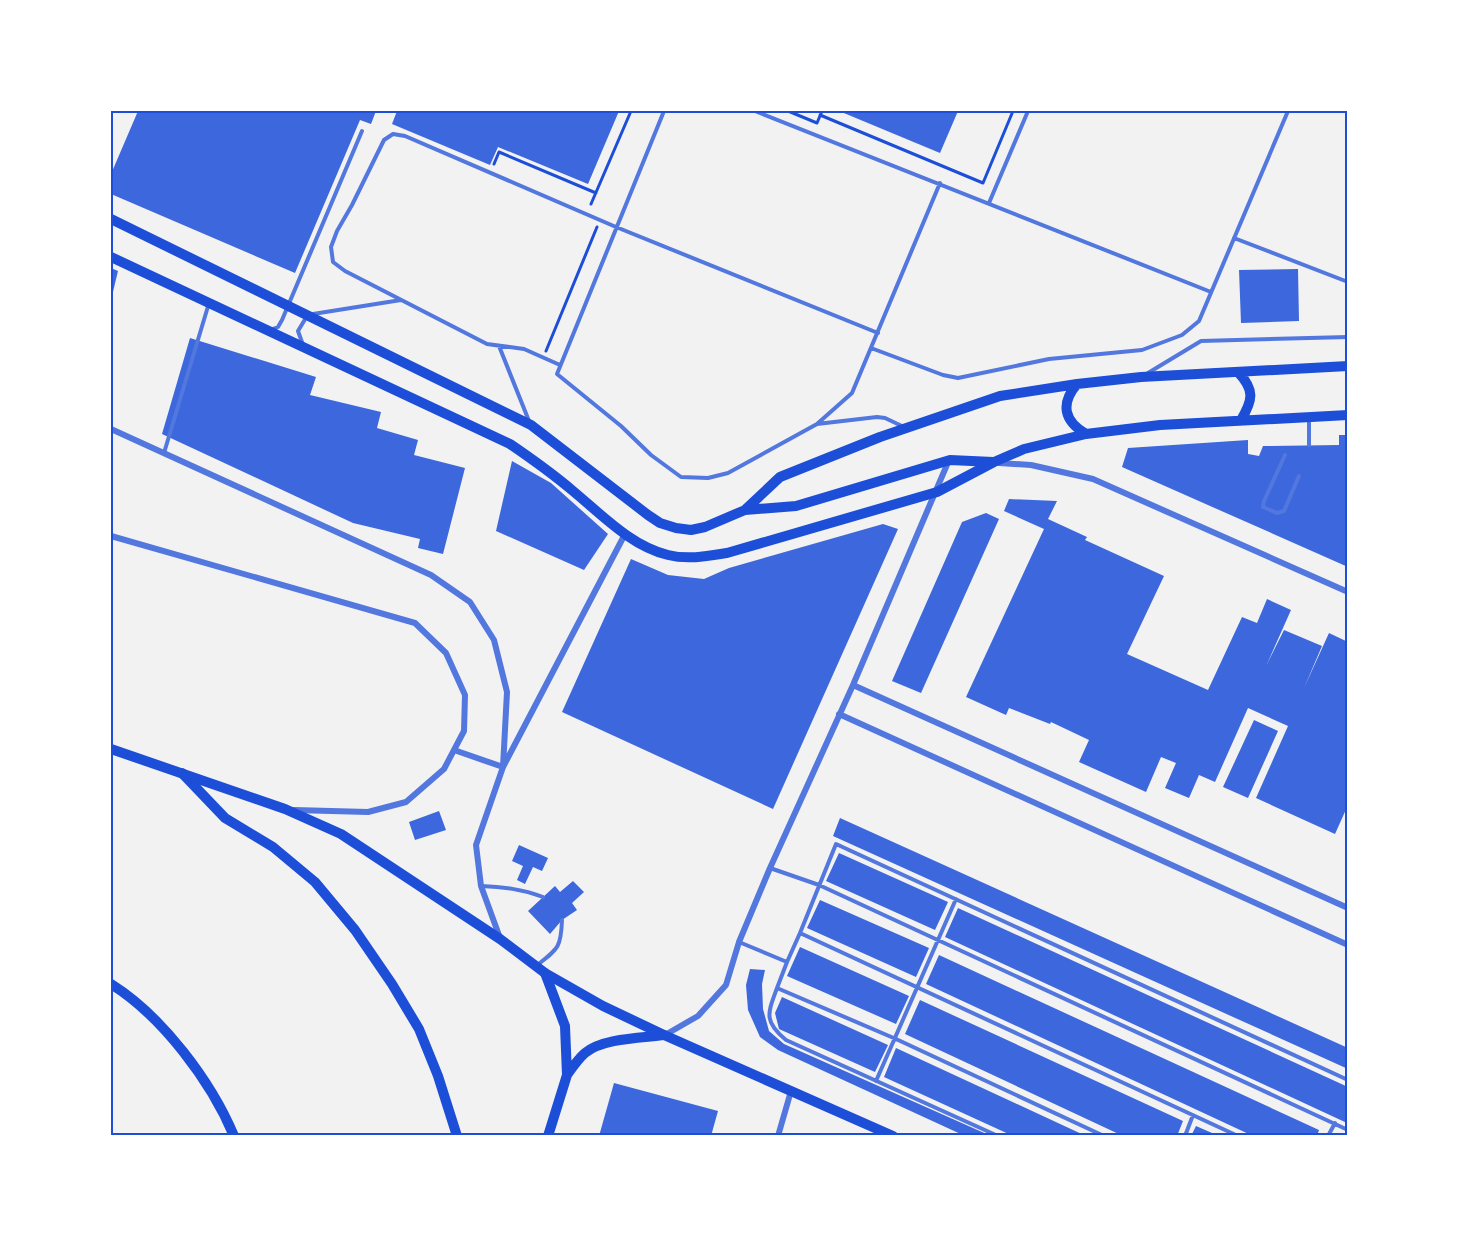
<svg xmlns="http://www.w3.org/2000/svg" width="1459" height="1247" font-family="'Titillium Web',sans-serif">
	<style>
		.building { fill: #3d67dc }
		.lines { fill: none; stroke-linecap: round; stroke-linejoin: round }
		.path { stroke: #1d4ed8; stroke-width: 3 }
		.service { stroke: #5277de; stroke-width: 4 }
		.minor { stroke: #5277de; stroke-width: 6 }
		.secondary { stroke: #1d4ed8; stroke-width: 10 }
		.primary { stroke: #1d4ed8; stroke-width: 10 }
		.neatline { fill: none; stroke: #1d4ed8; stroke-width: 2 }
	</style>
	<rect width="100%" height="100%" fill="#f2f2f2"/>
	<path class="building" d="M 138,111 L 376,111 L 371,124 L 360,120 L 295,273 L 111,194 L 111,174 Z
		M 397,111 L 619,111 L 588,184 L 498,147 L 490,165 L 392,124 Z
		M 839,111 L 958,111 L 940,153 Z
		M 111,268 L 118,271 L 112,296 L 111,296 Z
		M 1298,269 L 1299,321 L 1241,323 L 1239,270 Z
		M 190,338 L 316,377 L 310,395 L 381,412 L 377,428 L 418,440 L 414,455 L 465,468 L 443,554 L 418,548 L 420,539 L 353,523 L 162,434 Z
		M 1339,435 L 1348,435 L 1348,567 L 1122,467 L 1128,448 L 1248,440 L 1248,454 L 1259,456 L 1263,446 L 1339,445 Z
		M 512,461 L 551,483 L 608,534 L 584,570 L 496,531 Z
		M 1009,499 L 1057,501 L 1048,519 L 1087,537 L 1085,540 L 1164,576 L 1127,654 L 1208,690 L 1242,617 L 1257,623 L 1267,599 L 1291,610 L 1267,664 L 1284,630 L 1322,646 L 1304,688 L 1329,633 L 1348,642 L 1348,805 L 1335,834 L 1256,798 L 1288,726 L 1248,708 L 1215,782 L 1199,775 L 1189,798 L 1165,788 L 1176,763 L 1161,757 L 1146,792 L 1079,762 L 1089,740 L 1051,722 L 1050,724 L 1009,708 L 1006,715 L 966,697 L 1044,529 L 1004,511 Z
		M 986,513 L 999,519 L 921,693 L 892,681 L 962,522 Z
		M 883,524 L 898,529 L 773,809 L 562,712 L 631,559 L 668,575 L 704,579 L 729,568 Z
		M 1254,720 L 1278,731 L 1248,798 L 1223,787 Z
		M 439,811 L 446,830 L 415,840 L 409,822 Z
		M 840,818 L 1348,1048 L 1348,1069 L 833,836 Z
		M 519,845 L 548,858 L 542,871 L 533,867 L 525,884 L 517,880 L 523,866 L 512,861 Z
		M 839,853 L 948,902 L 935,930 L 826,881 Z
		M 573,881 L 584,892 L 572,903 L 577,910 L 562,920 L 550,934 L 528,911 L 555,886 L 560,892 Z
		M 820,900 L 929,948 L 916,977 L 807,928 Z
		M 958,908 L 1348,1087 L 1347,1123 L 945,937 Z
		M 800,947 L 909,996 L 896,1024 L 787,976 Z
		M 939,955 L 1319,1130 L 1317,1136 L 1253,1136 L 926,984 Z
		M 750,969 L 765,970 L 762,984 L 763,1009 L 769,1031 L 784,1044 L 991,1136 L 965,1136 L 778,1050 L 760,1037 L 748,1010 L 746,985 Z
		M 782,997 L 888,1045 L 875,1072 L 779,1029 L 775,1013 Z
		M 920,1000 L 1183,1121 L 1177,1136 L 1123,1136 L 905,1034 Z
		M 896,1048 L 1086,1136 L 1013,1136 L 884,1077 Z
		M 614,1083 L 718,1111 L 711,1136 L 599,1136 Z
		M 1196,1126 L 1219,1136 L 1191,1136 Z"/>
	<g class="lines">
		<path class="path" d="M 788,111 L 817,123 L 822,111
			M 820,115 L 983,183 L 1013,111
			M 494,164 L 499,152 L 596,193
			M 591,204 L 631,111
			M 546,351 L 597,227"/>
		<path class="service" d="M 664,111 L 557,374 L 621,426 L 651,455 L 681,477 L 708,478 L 728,473 L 817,424 L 852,393 L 940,183
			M 755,111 L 1211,292
			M 989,203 L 1028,111
			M 1234,238 L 1348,282
			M 313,314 L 401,300
			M 270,330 L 278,327 L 282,320 L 362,131
			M 303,345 L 298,331 L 307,316
			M 499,346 L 529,421
			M 871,348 L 943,375 L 958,378 L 1049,359 L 1142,350 L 1182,335 L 1199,321 L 1288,111
			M 560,365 L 524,349 L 487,344 L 345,271 L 333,262 L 331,247 L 337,231 L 352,205 L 384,140 L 393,134 L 405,136 L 616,227 L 878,333
			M 1148,373 L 1201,341 L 1348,337
			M 1309,417 L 1309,445
			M 817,424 L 877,417 L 885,418 L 904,427
			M 164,453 L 209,303
			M 1285,455 L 1264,501 L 1263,507 L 1277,513 L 1284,511 L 1299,476
			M 770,868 L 819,885 L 1348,1130
			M 481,886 C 503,887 522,889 543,897
			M 800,933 L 836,844 L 1348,1080
			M 739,942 L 787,962 L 777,988 L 896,1039 L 1104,1136
			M 787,962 L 800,933 L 1238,1136
			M 536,966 C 558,949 561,948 562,920
			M 777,988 C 768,1013 763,1021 786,1040 L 998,1136
			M 876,1081 L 956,899
			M 1185,1136 L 1193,1115
			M 1328,1136 L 1335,1123"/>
		<path class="minor" d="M 111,429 L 431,575 L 470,602 L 494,640 L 507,692 L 503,767 L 454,750
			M 999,463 L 1031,465 L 1093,479 L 1348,592
			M 111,536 L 415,623 L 446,653 L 465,695 L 464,731 L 444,769 L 406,802 L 368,812 L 294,810
			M 853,685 L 1348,908
			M 839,714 L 1348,945
			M 500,938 L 481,886 L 476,845 L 503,767 L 625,534
			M 665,1035 L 698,1016 L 726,985 L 739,942 L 770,868 L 853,685 L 949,460
			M 778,1136 L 791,1091"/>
		<path class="secondary" d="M 111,219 L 531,425 L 648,515 L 660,523 L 676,528 L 691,530 L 705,527 L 745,510 L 780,477 L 880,437 L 1000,396 L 1077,384 L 1141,377 L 1348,366
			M 111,257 L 510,444 C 532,459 553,474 573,491 C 602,515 631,546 668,555 C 688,560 708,556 727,553 L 937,492 L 994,462 L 1024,449 L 1086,434 L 1160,425 L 1348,415
			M 1238,372 C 1255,390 1253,400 1241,420
			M 1077,384 C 1060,404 1064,421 1086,434
			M 745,510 L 796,506 L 950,460 L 993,462
			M 182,773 L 225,818 L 273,847 L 315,882 L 355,930 L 392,984 L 419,1029 L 438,1076 L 457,1136
			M 545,973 L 565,1026 L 567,1075 L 548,1136
			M 111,984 C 162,1016 211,1081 234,1136
			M 567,1075 C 572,1068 578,1059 585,1053 C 603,1038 642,1038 664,1035"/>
		<path class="primary" d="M 111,749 L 285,809 L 341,834 L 500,939 L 545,973 L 603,1006 L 664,1035 L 893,1136"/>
	</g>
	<rect width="1459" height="1247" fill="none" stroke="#ffffff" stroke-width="225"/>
	<rect x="112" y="112" width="1234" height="1022" class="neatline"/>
</svg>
